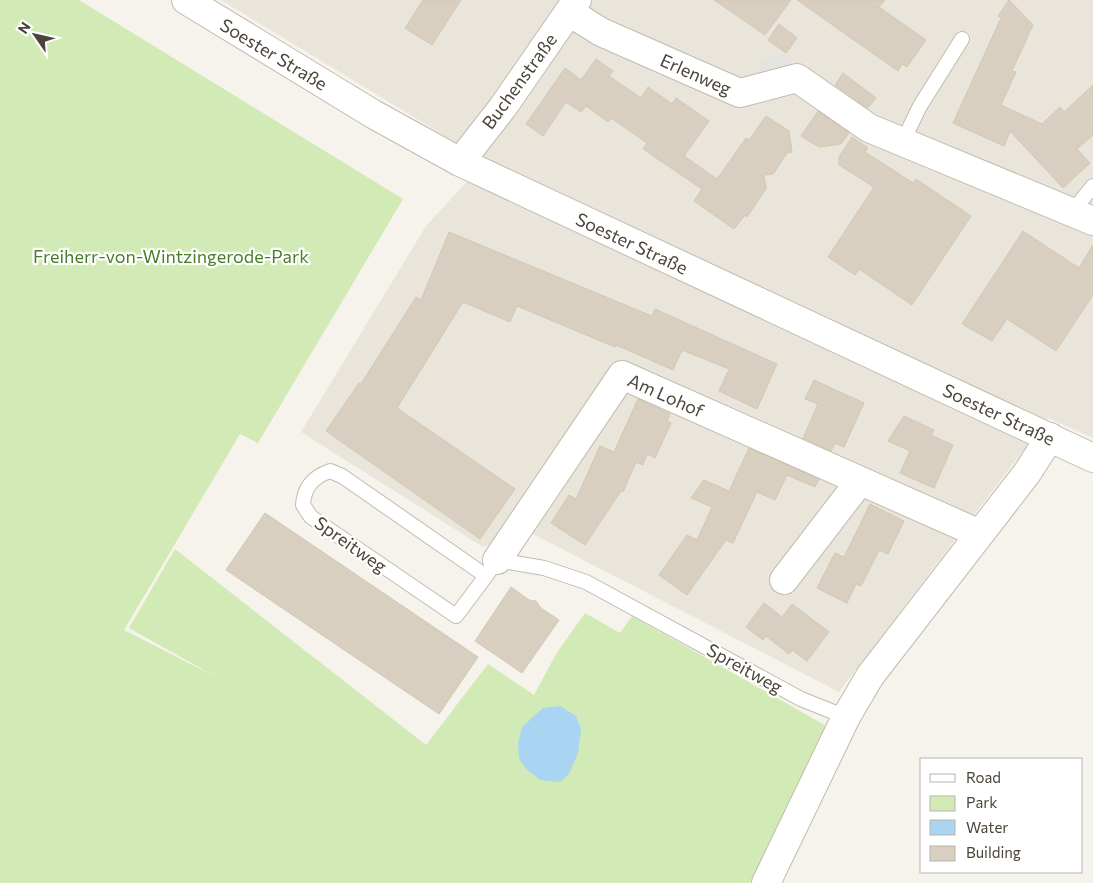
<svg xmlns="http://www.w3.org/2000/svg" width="1093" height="883" font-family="Commissioner,sans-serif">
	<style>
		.residential { fill: #eae5da }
		.green { fill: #d2eab5 }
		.parking { fill: #e5e3e0 }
		.water { fill: #a9d4f2 }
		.building { fill: #d8cfc1; stroke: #d3c7b4 }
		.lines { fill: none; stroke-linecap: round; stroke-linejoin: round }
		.service-casing { stroke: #c2bbae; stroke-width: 16 }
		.minor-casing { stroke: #c2bbae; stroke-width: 30 }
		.tertiary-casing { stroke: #c2bbae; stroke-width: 30 }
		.service { stroke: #fff; stroke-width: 14 }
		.minor { stroke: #fff; stroke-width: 28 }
		.tertiary { stroke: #fff; stroke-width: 28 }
		.labels { text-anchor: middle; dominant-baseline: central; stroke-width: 4.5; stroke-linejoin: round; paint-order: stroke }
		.street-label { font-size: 18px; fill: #4b4439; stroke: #fff }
		.park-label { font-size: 18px; fill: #4a7f2a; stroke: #fff }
	</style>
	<rect width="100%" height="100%" fill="#f6f3ec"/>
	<path class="residential" d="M 221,0 L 1093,0 L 1093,438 L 1048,418 L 839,692 L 531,533 L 483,547 L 301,432 L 426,226 L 486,161 Z"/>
	<path class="green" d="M 0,0 L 79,0 L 403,199 L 258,443 L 240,434 L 124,630 L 218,678 L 129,628 L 175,549 L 426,745 L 488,664 L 534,695 L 556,654 L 585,613 L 620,633 L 632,616 L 830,728 L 750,883 L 0,883 Z"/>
	<path class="parking" d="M 789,53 L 793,69 L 760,77 L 757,61 Z"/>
	<path class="water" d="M 560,706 L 576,716 L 581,729 L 578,753 L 569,774 L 560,782 L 540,780 L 526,769 L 519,758 L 518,743 L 522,727 L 543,708 Z"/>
	<path class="building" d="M 423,0 L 461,0 L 432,45 L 405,28 Z
		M 714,0 L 791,0 L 765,35 Z
		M 797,0 L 885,0 L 879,7 L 926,40 L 907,67 L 902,64 L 898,71 Z
		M 1009,0 L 1033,25 L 1012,71 L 1016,72 L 1001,105 L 1042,124 L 1060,107 L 1064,112 L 1093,85 L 1093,135 L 1077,149 L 1090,163 L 1063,188 L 1010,131 L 1004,146 L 953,123 L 1001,18 L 998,16 Z
		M 779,24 L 797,38 L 786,53 L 768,40 Z
		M 596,59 L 613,71 L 609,76 L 641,98 L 648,87 L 672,104 L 676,98 L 709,121 L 684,156 L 717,179 L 746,138 L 749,140 L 766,116 L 789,131 L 792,152 L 787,153 L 773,174 L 764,175 L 766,189 L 747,217 L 745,215 L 734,229 L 694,201 L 702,189 L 643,149 L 647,143 L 611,118 L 608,122 L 586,106 L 581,112 L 566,102 L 543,136 L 526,124 L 565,68 L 581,80 Z
		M 843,73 L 876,98 L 868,108 L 835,85 Z
		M 818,111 L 849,133 L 841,144 L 819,147 L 801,136 Z
		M 852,137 L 868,148 L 865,152 L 913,183 L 916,179 L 971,216 L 912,305 L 859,269 L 855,275 L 828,257 L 874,187 L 839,165 L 839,157 Z
		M 1023,231 L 1079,268 L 1093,245 L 1093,295 L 1056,351 L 1007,319 L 992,341 L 962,324 Z
		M 449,232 L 652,316 L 655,309 L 777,364 L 757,409 L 719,391 L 729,369 L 682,350 L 673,370 L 616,345 L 615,347 L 517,306 L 510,322 L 463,302 L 397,408 L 515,489 L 480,539 L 326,431 L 359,383 L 361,384 L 416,297 L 421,300 Z
		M 814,380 L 864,403 L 844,447 L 835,443 L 831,451 L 803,438 L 818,404 L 805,399 Z
		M 638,399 L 670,414 L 667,421 L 671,423 L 655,458 L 647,454 L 643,465 L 636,462 L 623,492 L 621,491 L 585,545 L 551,523 L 569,495 L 576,499 L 600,446 L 614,452 Z
		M 904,416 L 934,430 L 931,435 L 953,445 L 934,488 L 900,473 L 910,451 L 888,441 Z
		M 749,448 L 819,479 L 815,487 L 787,475 L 775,500 L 757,492 L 733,543 L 726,540 L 687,595 L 659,575 L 687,535 L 697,540 L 712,507 L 691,498 L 704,480 L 729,491 Z
		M 870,504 L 904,521 L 888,554 L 879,550 L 861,586 L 856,584 L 847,603 L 817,588 L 835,553 L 844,557 Z
		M 265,513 L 478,657 L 439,714 L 226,570 Z
		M 511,587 L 529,600 L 536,601 L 541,608 L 559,620 L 522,673 L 475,641 Z
		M 764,603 L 782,617 L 792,604 L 829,632 L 807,661 L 792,650 L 789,654 L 766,636 L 763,640 L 746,627 Z"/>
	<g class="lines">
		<defs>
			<path id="service" d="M 902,143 L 920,106 L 962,39
				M 1072,212 L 1093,186
				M 486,576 L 456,616 L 311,517 L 303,505 C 304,487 313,477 330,471 L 342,476 L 486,576 L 497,560 L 544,568 L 586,582 L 801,699 L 846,717"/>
			<path id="minor" d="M 569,12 L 601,32 L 735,91 L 740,93 L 797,78 L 869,128 L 1093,221
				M 460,162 L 503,107 L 577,0
				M 497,560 L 622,375 L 980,534
				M 784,580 L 860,481
				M 766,883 L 846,717 L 870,676 L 1027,473 L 1050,437"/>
			<path id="tertiary" d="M 186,0 L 373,114 L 460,162 L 1093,458"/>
		</defs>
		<use href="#service" class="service-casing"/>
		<use href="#minor" class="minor-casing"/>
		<use href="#tertiary" class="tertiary-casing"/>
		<use href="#service" class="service"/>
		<use href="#minor" class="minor"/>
		<use href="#tertiary" class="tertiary"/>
	</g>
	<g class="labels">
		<g class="street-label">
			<text transform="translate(274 54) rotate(31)">Soester Straße</text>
			<text transform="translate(696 74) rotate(24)">Erlenweg</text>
			<text transform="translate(519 81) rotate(-54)">Buchenstraße</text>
			<text transform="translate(632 243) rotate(25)">Soester Straße</text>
			<text transform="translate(666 395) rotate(24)">Am Lohof</text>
			<text transform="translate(999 414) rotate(25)">Soester Straße</text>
			<text transform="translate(351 544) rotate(35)">Spreitweg</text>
			<text transform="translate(745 668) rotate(29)">Spreitweg</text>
		</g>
		<g class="park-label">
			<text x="171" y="256">Freiherr-von-Wintzingerode-Park</text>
		</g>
	</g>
	<rect x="920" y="758" width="162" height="115" fill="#ffffff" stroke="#b7b4b0"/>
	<rect x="930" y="774" width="25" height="8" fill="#ffffff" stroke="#b7b4b0"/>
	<text x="966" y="783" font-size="15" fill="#4b4439">Road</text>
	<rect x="930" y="796" width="25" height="15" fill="#d2eab5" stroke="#b7b4b0"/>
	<text x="966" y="808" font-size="15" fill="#4b4439">Park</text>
	<rect x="930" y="820" width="25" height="15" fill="#a9d4f2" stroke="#b7b4b0"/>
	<text x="966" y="833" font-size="15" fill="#4b4439">Water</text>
	<rect x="930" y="846" width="25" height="15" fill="#d8cfc1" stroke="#b7b4b0"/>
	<text x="966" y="858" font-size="15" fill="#4b4439">Building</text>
	<g transform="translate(35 35) rotate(304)" stroke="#ffffff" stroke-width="4" paint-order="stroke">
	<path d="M0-4L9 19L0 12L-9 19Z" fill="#4b4439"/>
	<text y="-8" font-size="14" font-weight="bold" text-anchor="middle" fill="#4b4439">N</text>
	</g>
</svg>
